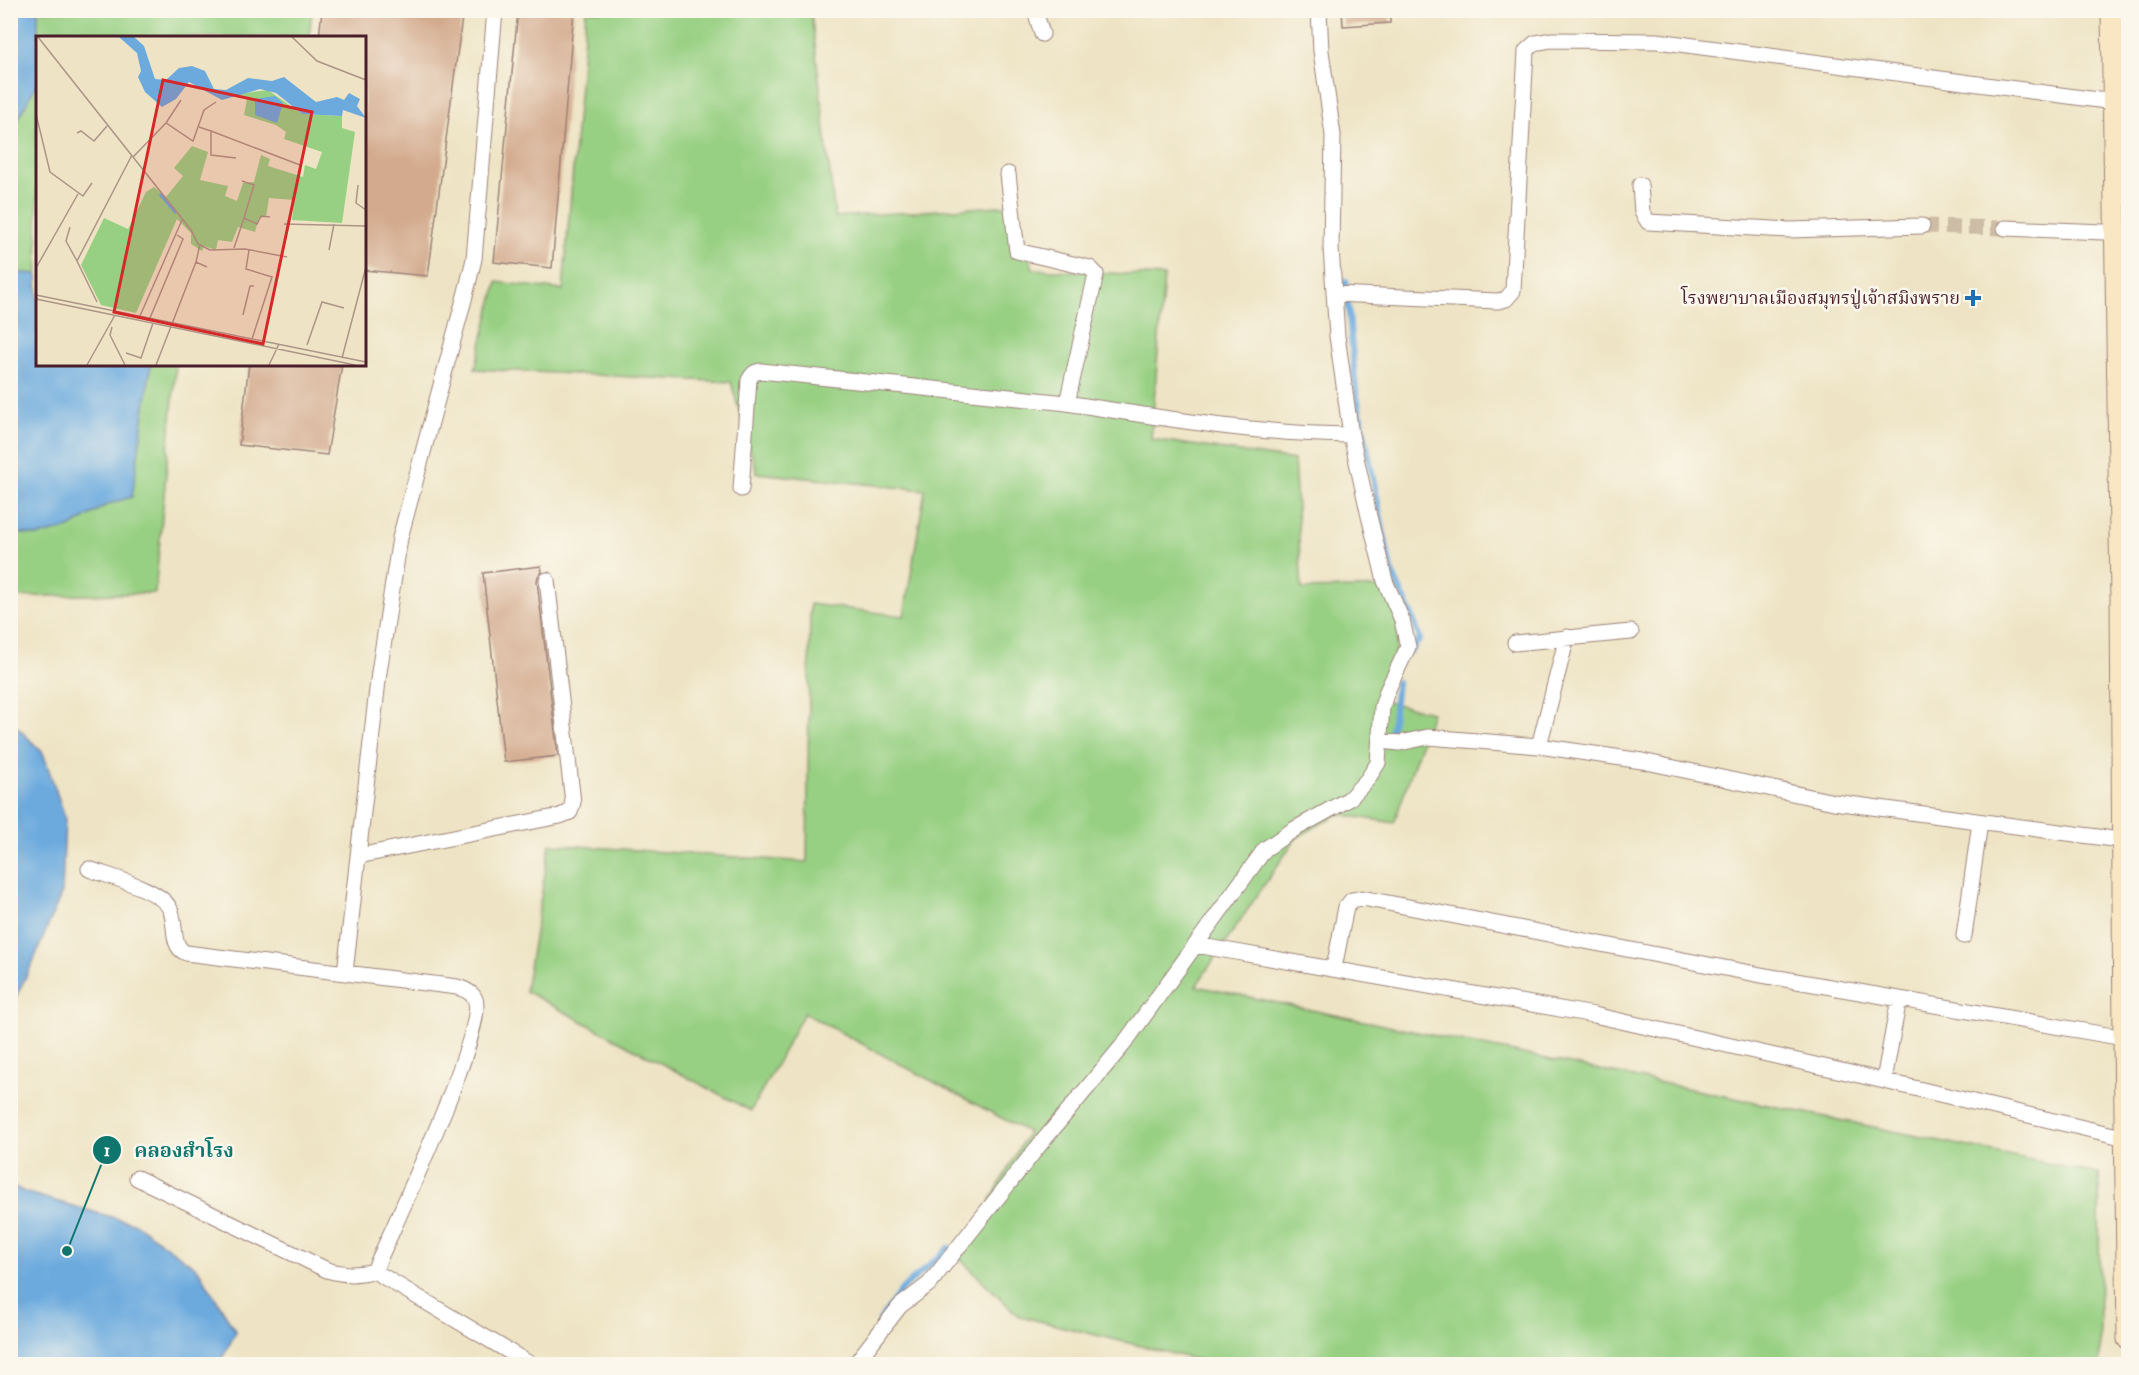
<svg xmlns="http://www.w3.org/2000/svg" width="2139" height="1375" font-family="'IM FELL Double Pica','Noto Serif Thai',serif">
	<style>
		.green { fill: #98d083; stroke: #717857; stroke-width: 1.5 }
		.water { fill: #6caade; stroke: #5b6484; stroke-width: 1.5 }
		.lines { fill: none; stroke-linecap: round; stroke-linejoin: round }
		.stream { stroke: #6caade; stroke-width: 6 }
		.building { fill: #d3aa8d }
		.street-tunnel { stroke: #cdbda6; stroke-width: 15; stroke-dasharray: 15 8; stroke-linecap: butt }
		.street-casing { stroke: #9c8278; stroke-width: 17 }
		.secondary-casing { stroke: #9c8278; stroke-width: 23 }
		.street { stroke: #fff; stroke-width: 15 }
		.secondary { stroke: #f9e7c3; stroke-width: 21 }
		.poi-dot { fill: #1f6fb2; stroke: #fbf7ec; stroke-width: 2 }
		.labels { text-anchor: middle; dominant-baseline: central; stroke-width: 5; stroke-linejoin: round; paint-order: stroke }
		.poi-label { font-size: 18px; fill: #4a1f2b; stroke: #fbf7ec; text-anchor: end }
		.inset-river { fill: none; stroke: #6caade; stroke-width: 3 }
		.inset-road { fill: none; stroke: #ac9587; stroke-width: 1.5 }
		.view { fill: #d62828; fill-opacity: 0.15; stroke: #d62828; stroke-width: 3 }
		.inset-edge { fill: none; stroke: #4a1f2b; stroke-width: 3 }
		.leader { fill: none; stroke: #0f766e; stroke-width: 2 }
		.callout-dot { fill: #0f766e; stroke: #fbf7ec; stroke-width: 2 }
		.mark-label { font-size: 18px; text-anchor: middle; font-weight: bold; fill: #fff }
		.callout-label { font-size: 20px; text-anchor: middle; font-weight: bold; fill: #0f766e; stroke: #fbf7ec; stroke-width: 5; stroke-linejoin: round; paint-order: stroke }
	</style>
	<rect width="100%" height="100%" fill="#fbf7ec"/>
	<filter id="ink" filterUnits="userSpaceOnUse"><feTurbulence type="fractalNoise" baseFrequency=".0167" numOctaves="2"/><feDisplacementMap in="SourceGraphic" scale="12" xChannelSelector="R" yChannelSelector="G"/><feConvolveMatrix kernelMatrix="1 2 1 2 8 2 1 2 1" color-interpolation-filters="sRGB"/></filter>
	<filter id="wash" filterUnits="userSpaceOnUse"><feTurbulence type="fractalNoise" baseFrequency=".008" numOctaves="4" result="noise"/><feDisplacementMap in="SourceGraphic" scale="24" xChannelSelector="R" yChannelSelector="G"/><feGaussianBlur stdDeviation="1.35" result="paint"/><feColorMatrix in="noise" values="0 0 0 0 0 0 0 0 0 0 0 0 0 0 0 0 0 1.4 0 .05"/><feComposite in="paint" operator="in"/></filter>
	<g filter="url(#wash)">
		<rect width="100%" height="100%" fill="#eee4c5"/>
		<path class="green" d="M 38,11 L 312,11 L 309,37 L 38,38 Z
			M 586,11 L 811,11 L 835,217 L 1014,205 L 1033,269 L 1164,276 L 1151,439 L 1294,460 L 1302,589 L 1398,587 L 1398,642 L 1382,701 L 1432,712 L 1394,823 L 1338,814 L 1296,838 L 1196,986 L 2099,1174 L 2100,1364 L 1214,1364 L 1019,1316 L 959,1258 L 1028,1132 L 804,1013 L 751,1111 L 525,991 L 550,844 L 807,862 L 810,604 L 904,616 L 925,490 L 757,473 L 731,382 L 475,369 L 497,282 L 563,290 Z
			M 37,80 L 38,364 L 176,365 L 155,593 L 11,597 L 10,133 Z"/>
		<path class="water" d="M 11,10 L 38,11 L 37,83 L 11,133 Z
			M 11,272 L 37,274 L 38,364 L 151,365 L 132,497 L 108,504 L 69,528 L 38,536 L 11,532 Z
			M 11,721 L 43,753 L 65,817 L 62,892 L 33,962 L 11,1007 Z
			M 10,1184 L 24,1192 L 136,1224 L 198,1269 L 236,1332 L 219,1364 L 11,1364 Z"/>
		<g class="lines">
			<path class="stream" d="M 1346,281 L 1356,391 L 1391,570 L 1411,613 L 1420,639 L 1411,651
				M 1389,740 L 1393,720 L 1397,682
				M 880,1320 L 902,1289 L 949,1248"/>
		</g>
		<g id="blocks">
			<path class="building" d="M 322,10 L 463,10 L 428,276 L 364,270 L 364,38 L 319,38 Z
				M 518,10 L 574,10 L 552,268 L 494,262 Z
				M 1342,10 L 1390,10 L 1390,23 L 1343,26 Z
				M 249,364 L 342,364 L 327,455 L 239,445 Z
				M 541,566 L 542,572 L 538,576 L 537,581 L 558,756 L 504,762 L 483,573 Z"/>
		</g>
	</g>
	<g filter="url(#ink)">
		<use href="#blocks" fill-opacity="0" stroke="#9c8278" stroke-width="1.5"/>
		<g class="lines">
			<path class="street-tunnel" d="M 1922,226 L 2005,228"/>
			<defs>
				<path id="street" d="M 1035,10 L 1042,34
					M 1008,174 L 1017,251 L 1090,268 L 1096,274 L 1067,403 C 1161,418 1256,434 1351,435
					M 1640,185 L 1642,212 L 1648,222 L 1789,230 L 1922,226
					M 2005,228 L 2128,233
					M 1334,294 L 1498,301 L 1506,299 L 1513,291 L 1526,51 L 1535,43 L 1551,40 L 1657,41 L 2113,102
					M 741,489 L 749,380 C 752,374 754,372 761,371 L 1067,403
					M 1567,637 L 1539,746 L 1642,761 L 1834,802 L 2128,841
					M 1515,643 L 1631,632
					M 1380,741 L 1400,743 L 1428,737 L 1539,746
					M 358,856 L 379,672 L 400,538 L 466,292 L 474,259 L 495,10
					M 89,869 C 110,877 157,888 169,907 C 178,921 169,946 186,953 L 457,987 C 464,989 472,992 475,999 C 488,1028 391,1232 374,1271 L 530,1364
					M 1964,936 L 1980,822
					M 1196,945 L 1594,1015 L 1846,1072 L 2126,1138
					M 1334,968 L 1346,907 L 1352,900 L 1362,898 L 1761,975 L 2124,1038
					M 345,973 L 358,856 L 560,816 L 570,812 L 573,802 L 547,580
					M 1884,1080 L 1899,999
					M 137,1178 L 327,1270 C 344,1275 356,1275 374,1271
					M 855,1364 L 900,1306 L 929,1284 L 1037,1148 L 1123,1045 L 1265,849 L 1293,830 L 1349,799 L 1367,780 L 1378,763 L 1382,707 L 1387,691 L 1408,647 L 1402,620 L 1385,581 L 1369,516 L 1351,435 L 1337,336 L 1331,248 L 1333,135 L 1321,51 L 1319,10"/>
				<path id="secondary" d="M 2112,10 L 2121,597 L 2124,1038 L 2128,1339"/>
			</defs>
			<use href="#street" class="street-casing"/>
			<use href="#secondary" class="secondary-casing"/>
			<use href="#street" class="street"/>
			<use href="#secondary" class="secondary"/>
		</g>
	</g>
	<path class="poi-dot" d="M1970 289h6v6h6v6h-6v6h-6v-6h-6v-6h6z"/>
	<g class="labels">
		<g class="poi-label">
			<text x="1960" y="298">โรงพยาบาลเมืองสมุทรปู่เจ้าสมิงพราย</text>
		</g>
	</g>
	<g transform="translate(36 36)">
		<rect width="330" height="330" fill="#eee4c5"/>
		<path d="M 232,54 L 266,78 L 306,80 L 306,92 L 319,96 L 306,187 L 256,184 L 258,164 L 233,162 L 230,181 L 223,182 L 219,196 L 202,191 L 196,206 L 182,204 L 180,214 L 168,210 L 166,215 L 155,208 L 155,197 L 141,183 L 100,277 L 65,269 L 45,229 L 68,182 L 92,193 L 110,156 L 118,151 L 130,161 L 147,140 L 138,132 L 156,110 L 172,116 L 164,144 L 192,150 L 189,160 L 201,165 L 207,147 L 218,146 L 225,119 L 234,123 L 232,130 L 267,141 L 269,129 L 280,133 L 286,116 L 248,103 L 250,96 L 240,89 L 208,79 L 211,63 L 202,58 Z" fill="#98d083"/>
		<path d="M 83,1 L 98,1 L 108,10 L 119,43 L 130,44 L 143,32 L 156,30 L 169,35 L 178,53 L 190,54 L 212,42 L 236,45 L 248,41 L 280,66 L 301,61 L 308,64 L 313,57 L 324,63 L 321,70 L 330,82 L 307,74 L 306,80 L 266,78 L 240,57 L 224,53 L 186,64 L 153,46 L 140,63 L 126,71 L 109,56 L 102,41 L 105,35 L 101,17 ZM 239,60 L 247,67 L 241,87 L 219,79 L 219,63 Z" fill="#6caade"/>
		<path class="inset-river" d="M 124,158 L 140,177"/>
		<path class="inset-road" d="M 2,1 L 97,121 L 130,87 L 157,105 L 168,74 L 180,66M 256,1 L 281,25 L 330,44M 0,78 L 14,136 L 47,160 L 56,147M 130,87 L 145,64M 163,91 L 175,95 L 175,119 L 200,122M 175,95 L 264,129M 41,97 L 45,95 L 58,105 L 71,90M 97,121 L 155,194 L 162,208 L 174,214 L 209,213 L 251,221M 206,145 L 218,149 L 208,182M 322,149 L 320,167 L 330,174M 248,188 L 330,190M 34,191 L 30,205 L 41,225M 198,212 L 208,182 L 221,188 L 225,180 L 234,181M 213,214 L 210,233 L 236,241 L 216,303M 293,214 L 298,188M 160,226 L 164,208M 0,232 L 42,158M 0,259 L 330,326M 0,263 L 319,329M 61,266 L 41,225 L 96,119M 207,279 L 214,250 L 218,250M 104,280 L 146,184M 114,282 L 147,203 L 141,199M 76,291 L 74,299 L 89,329M 271,309 L 286,266 L 308,272M 90,317 L 105,322 L 117,287M 306,322 L 330,231M 51,329 L 79,279M 120,329 L 160,226 L 171,231M 233,329 L 243,308"/>
		<path class="view" d="M 127,44 L 276,76 L 227,308 L 78,276 Z"/>
		<rect width="330" height="330" class="inset-edge"/>
	</g>
	<path class="leader" d="M67 1251L107 1150"/>
	<g class="callout-dot">
		<circle cx="67" cy="1251" r="6"/>
		<circle cx="107" cy="1150" r="15"/>
	</g>
	<g class="mark-label">
		<text x="107" y="1156">1</text>
	</g>
	<g class="callout-label">
		<text x="184" y="1157">คลองสำโรง</text>
	</g>
	<rect width="2139" height="1375" fill="none" stroke="#fbf7ec" stroke-width="36"/>
</svg>
